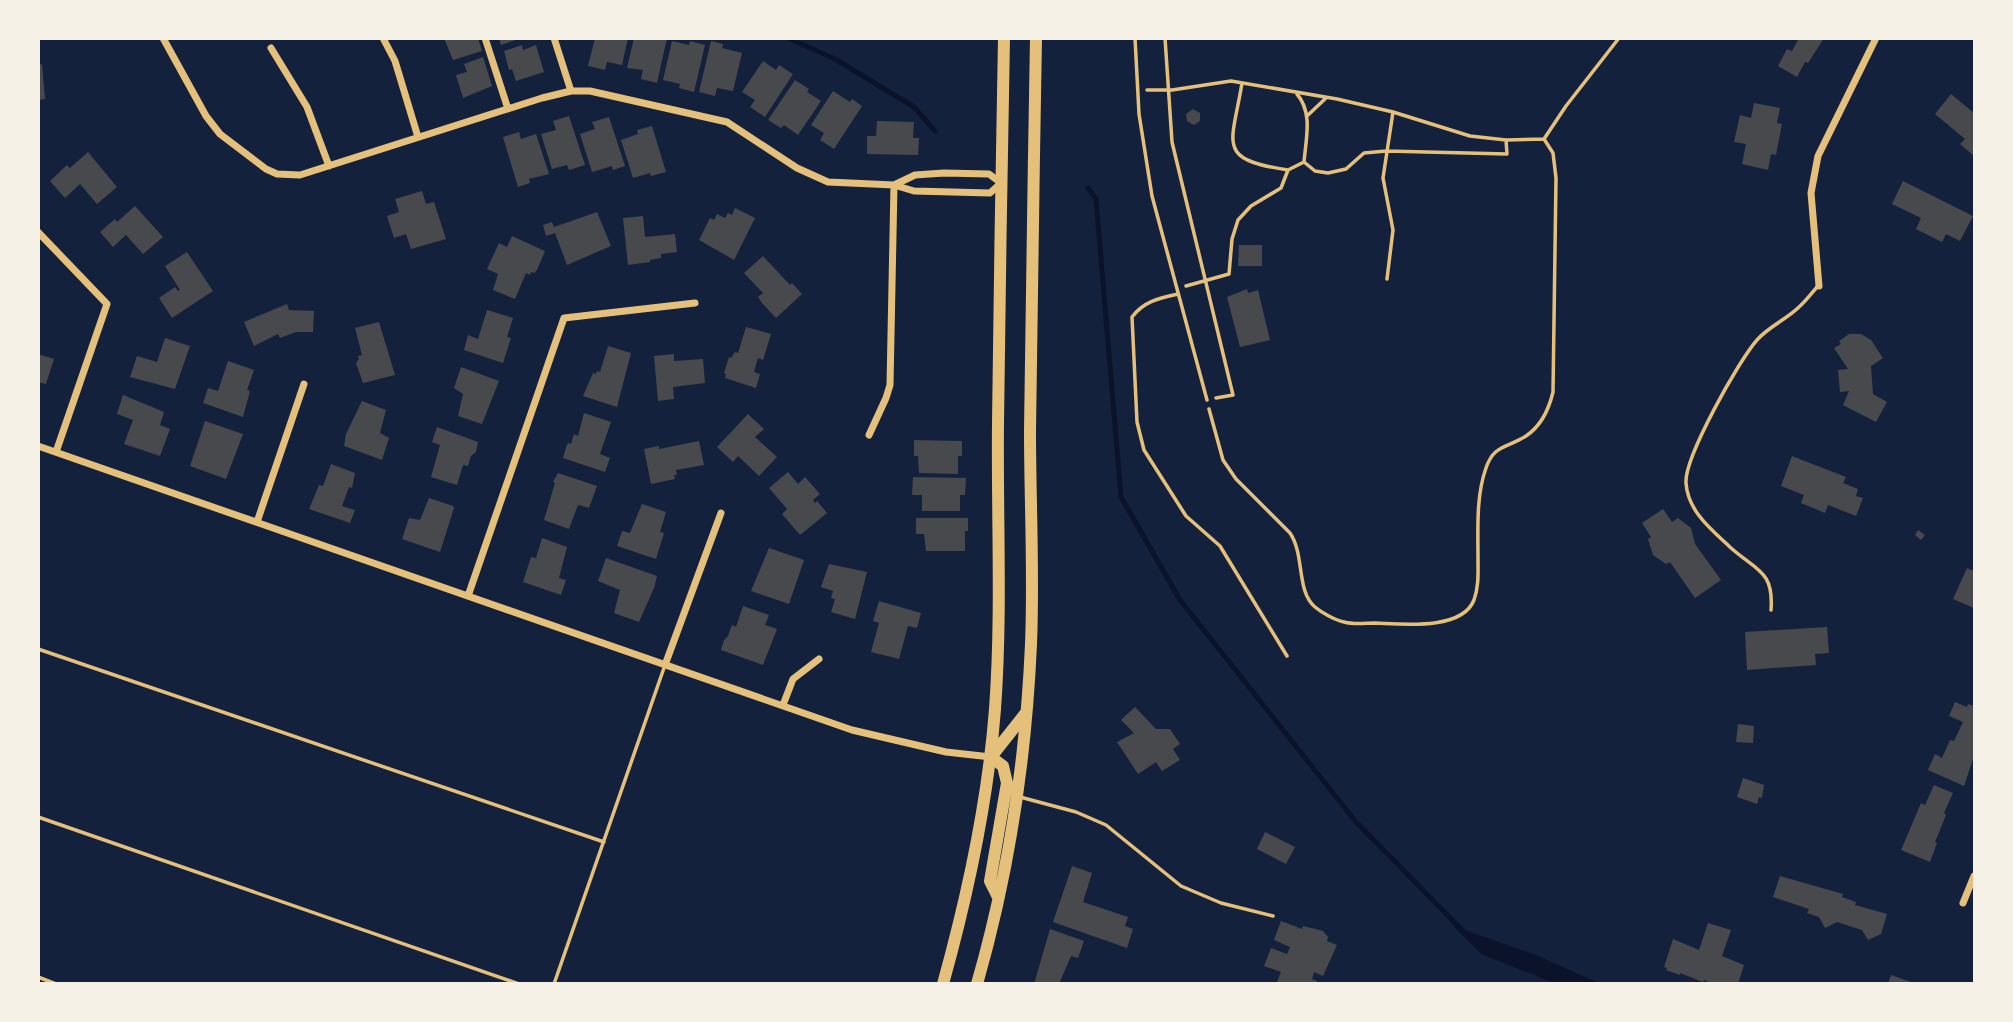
<svg xmlns="http://www.w3.org/2000/svg" width="2013" height="1022" font-family="Cabin,sans-serif">
	<style>
		.water { fill: #0b132b }
		.lines { fill: none; stroke-linecap: round; stroke-linejoin: round }
		.stream { stroke: #0b132b; stroke-width: 5 }
		.building { fill: #48494c }
		.path { stroke: #e5c07b; stroke-width: 3.5 }
		.service { stroke: #e5c07b; stroke-width: 3.5 }
		.minor { stroke: #e5c07b; stroke-width: 7 }
		.primary { stroke: #e5c07b; stroke-width: 12 }
	</style>
	<rect width="100%" height="100%" fill="#14213d"/>
	<path class="water" d="M 1453,926 L 1536,955 L 1599,983 L 1554,983 L 1481,954 Z"/>
	<g class="lines">
		<path class="stream" d="M 788,38 L 835,59 L 914,107 L 935,131
			M 1088,188 L 1096,199 L 1121,497 L 1180,600 L 1356,822 L 1466,934"/>
	</g>
	<path class="building" d="M 444,38 L 478,38 L 482,51 L 453,60 Z
		M 499,38 L 518,38 L 518,39 L 501,45 Z
		M 595,38 L 628,38 L 622,65 L 607,62 L 605,70 L 588,66 Z
		M 634,38 L 667,38 L 657,83 L 641,79 L 643,70 L 627,68 Z
		M 1799,38 L 1824,38 L 1808,63 L 1805,62 L 1797,77 L 1778,66 L 1787,49 L 1792,51 Z
		M 672,41 L 689,45 L 690,41 L 705,45 L 694,92 L 679,88 L 680,84 L 663,80 Z
		M 711,41 L 723,44 L 722,48 L 742,53 L 733,91 L 717,88 L 715,96 L 699,92 Z
		M 522,45 L 523,50 L 536,45 L 544,72 L 516,81 L 512,69 L 509,70 L 504,51 Z
		M 483,57 L 492,86 L 463,98 L 456,75 L 467,72 L 464,64 Z
		M 763,61 L 776,70 L 779,65 L 793,74 L 765,117 L 750,107 L 755,100 L 742,92 Z
		M 42,64 L 45,99 L 38,100 L 38,65 Z
		M 795,80 L 809,89 L 807,92 L 821,101 L 798,135 L 784,125 L 781,128 L 768,120 Z
		M 833,91 L 850,102 L 852,99 L 862,106 L 834,149 L 820,140 L 824,133 L 811,125 Z
		M 1951,94 L 1974,113 L 1974,156 L 1960,144 L 1965,139 L 1935,114 Z
		M 1754,103 L 1780,108 L 1777,123 L 1782,124 L 1776,155 L 1771,154 L 1768,170 L 1742,164 L 1746,144 L 1734,142 L 1740,115 L 1751,118 Z
		M 1193,109 L 1200,113 L 1200,121 L 1194,125 L 1187,121 L 1186,114 Z
		M 569,116 L 585,165 L 569,170 L 567,165 L 552,169 L 541,134 L 556,130 L 553,121 Z
		M 609,117 L 625,166 L 613,170 L 612,166 L 592,172 L 580,134 L 595,129 L 592,122 Z
		M 877,121 L 914,122 L 913,138 L 919,138 L 918,155 L 867,154 L 867,136 L 876,136 Z
		M 652,126 L 666,172 L 651,176 L 650,173 L 633,178 L 621,140 L 638,134 L 637,130 Z
		M 519,132 L 521,139 L 536,134 L 549,174 L 529,179 L 530,183 L 518,187 L 503,137 Z
		M 88,152 L 117,187 L 97,204 L 80,184 L 65,198 L 50,181 L 67,165 L 70,168 Z
		M 1903,181 L 1973,216 L 1960,241 L 1946,234 L 1942,242 L 1916,229 L 1921,218 L 1892,204 Z
		M 422,191 L 426,204 L 434,202 L 446,239 L 411,249 L 406,234 L 394,238 L 387,216 L 399,212 L 395,199 Z
		M 135,206 L 163,237 L 143,254 L 126,235 L 113,247 L 100,232 L 115,219 L 117,222 Z
		M 735,208 L 755,218 L 734,260 L 699,240 L 710,218 L 714,220 L 717,214 L 725,218 L 728,213 L 732,215 Z
		M 597,212 L 611,246 L 567,265 L 555,233 L 546,236 L 543,225 L 552,222 L 554,227 Z
		M 643,216 L 645,237 L 675,234 L 677,252 L 661,254 L 661,258 L 650,260 L 650,262 L 628,265 L 623,218 Z
		M 512,236 L 545,251 L 537,270 L 534,273 L 531,272 L 530,275 L 526,273 L 515,299 L 493,290 L 498,274 L 487,269 L 499,243 L 507,247 Z
		M 1239,245 L 1262,245 L 1262,266 L 1238,266 Z
		M 187,252 L 213,291 L 172,318 L 159,298 L 175,287 L 178,291 L 180,290 L 165,266 Z
		M 763,256 L 790,285 L 792,283 L 802,294 L 776,318 L 762,303 L 758,297 L 763,293 L 744,273 Z
		M 1247,289 L 1248,293 L 1258,290 L 1270,340 L 1240,347 L 1227,297 Z
		M 287,304 L 289,310 L 314,311 L 313,332 L 296,332 L 280,338 L 278,334 L 254,346 L 244,322 Z
		M 487,310 L 513,318 L 507,337 L 511,338 L 503,363 L 464,350 L 468,335 L 478,339 Z
		M 379,322 L 395,375 L 363,383 L 356,363 L 359,359 L 358,356 L 362,355 L 355,328 Z
		M 746,327 L 771,334 L 763,360 L 758,358 L 754,372 L 760,374 L 756,388 L 725,378 L 726,374 L 724,373 L 729,357 L 731,358 L 735,352 L 738,353 Z
		M 1849,334 L 1861,334 L 1871,340 L 1883,358 L 1871,366 L 1873,394 L 1887,402 L 1876,422 L 1843,405 L 1849,391 L 1840,392 L 1838,370 L 1848,369 L 1834,348 L 1841,344 L 1839,341 Z
		M 165,338 L 190,346 L 175,389 L 130,377 L 137,356 L 157,362 Z
		M 608,346 L 631,353 L 617,407 L 583,396 L 593,373 L 596,374 L 597,371 L 600,372 Z
		M 38,354 L 54,359 L 46,384 L 38,382 Z
		M 674,354 L 674,361 L 703,359 L 705,383 L 673,387 L 674,399 L 658,401 L 654,356 Z
		M 228,361 L 254,370 L 247,390 L 250,391 L 243,417 L 203,403 L 208,388 L 218,391 Z
		M 461,367 L 499,381 L 482,424 L 458,416 L 463,394 L 454,388 Z
		M 123,395 L 164,412 L 160,425 L 170,429 L 160,456 L 124,444 L 133,420 L 117,414 Z
		M 362,401 L 386,410 L 380,433 L 389,438 L 382,460 L 344,446 L 346,434 Z
		M 584,413 L 611,422 L 600,454 L 610,458 L 605,472 L 563,458 L 566,447 L 568,443 L 571,444 L 574,434 L 578,436 Z
		M 748,414 L 764,429 L 755,437 L 777,457 L 759,476 L 738,456 L 733,462 L 717,447 Z
		M 205,421 L 243,434 L 226,479 L 190,466 Z
		M 437,427 L 478,442 L 476,452 L 471,456 L 468,466 L 463,465 L 457,485 L 431,477 L 440,445 L 432,442 Z
		M 914,440 L 962,441 L 962,456 L 958,456 L 958,474 L 919,473 L 918,456 L 914,456 Z
		M 699,441 L 704,465 L 676,470 L 677,475 L 674,475 L 675,479 L 651,484 L 644,449 L 659,446 L 659,449 Z
		M 1792,456 L 1846,477 L 1843,483 L 1858,489 L 1856,496 L 1863,498 L 1856,516 L 1828,505 L 1825,513 L 1801,503 L 1804,495 L 1781,486 Z
		M 331,464 L 355,473 L 352,488 L 349,487 L 342,506 L 355,510 L 350,523 L 309,509 L 319,485 L 323,486 Z
		M 788,472 L 798,484 L 805,477 L 820,494 L 813,500 L 815,503 L 817,501 L 827,513 L 800,535 L 782,514 L 787,509 L 769,488 Z
		M 558,473 L 597,486 L 589,508 L 578,505 L 569,529 L 544,520 L 555,483 L 553,482 Z
		M 913,477 L 966,478 L 965,495 L 960,495 L 960,511 L 922,511 L 922,495 L 912,495 Z
		M 429,498 L 453,506 L 454,508 L 440,552 L 402,539 L 409,518 L 420,520 Z
		M 642,504 L 666,512 L 660,532 L 664,533 L 656,559 L 617,546 L 622,531 L 630,533 Z
		M 1663,509 L 1672,522 L 1678,518 L 1691,528 L 1695,544 L 1721,580 L 1695,598 L 1670,562 L 1666,564 L 1653,555 L 1648,539 L 1651,537 L 1642,523 Z
		M 916,518 L 968,518 L 968,531 L 965,531 L 965,551 L 926,551 L 924,534 L 916,534 Z
		M 1918,530 L 1925,535 L 1921,540 L 1915,535 Z
		M 542,538 L 567,547 L 559,578 L 566,580 L 561,595 L 523,582 L 531,557 L 536,558 Z
		M 769,548 L 804,560 L 789,604 L 751,591 Z
		M 606,558 L 657,576 L 654,588 L 639,622 L 614,613 L 620,590 L 598,581 Z
		M 829,564 L 867,572 L 855,619 L 831,612 L 835,599 L 831,598 L 833,591 L 821,587 Z
		M 1967,568 L 1974,571 L 1974,608 L 1953,599 Z
		M 879,601 L 921,613 L 917,628 L 908,626 L 899,659 L 871,652 L 879,623 L 873,621 Z
		M 743,606 L 769,615 L 765,625 L 777,629 L 763,665 L 721,650 L 724,640 L 728,636 L 732,625 L 736,627 Z
		M 1827,627 L 1829,653 L 1815,654 L 1816,665 L 1747,670 L 1745,632 Z
		M 1955,702 L 1967,707 L 1968,704 L 1974,706 L 1974,756 L 1964,786 L 1928,770 L 1935,754 L 1942,758 L 1950,740 L 1954,741 L 1963,722 L 1949,716 Z
		M 1135,707 L 1156,729 L 1170,729 L 1180,744 L 1173,749 L 1180,760 L 1162,771 L 1156,762 L 1138,774 L 1117,742 L 1134,733 L 1121,720 Z
		M 1738,724 L 1754,726 L 1753,743 L 1736,742 Z
		M 1743,778 L 1764,785 L 1762,798 L 1759,797 L 1757,804 L 1737,797 Z
		M 1934,785 L 1953,793 L 1944,813 L 1946,815 L 1935,842 L 1937,843 L 1930,862 L 1901,850 L 1921,803 L 1925,805 Z
		M 1265,832 L 1295,847 L 1286,864 L 1257,849 Z
		M 1072,866 L 1092,873 L 1083,902 L 1128,917 L 1125,926 L 1133,929 L 1127,948 L 1053,922 Z
		M 1780,876 L 1843,894 L 1842,897 L 1856,902 L 1855,905 L 1887,914 L 1881,934 L 1868,940 L 1862,930 L 1837,922 L 1825,928 L 1819,917 L 1807,913 L 1809,909 L 1773,897 Z
		M 1281,921 L 1302,929 L 1303,926 L 1323,931 L 1328,937 L 1327,941 L 1337,945 L 1323,976 L 1314,972 L 1312,979 L 1317,981 L 1317,984 L 1276,984 L 1281,972 L 1264,966 L 1271,948 L 1287,954 L 1290,947 L 1274,940 Z
		M 1708,923 L 1731,930 L 1722,956 L 1744,965 L 1738,984 L 1713,984 L 1704,980 L 1703,982 L 1680,973 L 1680,975 L 1666,970 L 1667,968 L 1664,967 L 1673,939 L 1699,950 Z
		M 1050,929 L 1084,941 L 1078,958 L 1071,956 L 1059,984 L 1034,984 Z
		M 1891,975 L 1914,983 L 1914,984 L 1888,984 Z"/>
	<g class="lines">
		<path class="path" d="M 1165,38 L 1172,142 L 1233,395 L 1216,398
			M 1242,83 C 1232,145 1215,159 1288,170
			M 1147,90 L 1172,90 L 1231,81 L 1337,99 L 1393,112 L 1470,136 L 1506,140 L 1544,139
			M 1307,116 L 1326,98
			M 1304,162 L 1315,171 L 1328,173 L 1346,169 L 1364,153 L 1386,151 L 1507,154 L 1506,140
			M 1387,279 L 1393,230 L 1383,178 L 1393,112
			M 1186,286 L 1229,274 L 1232,239 L 1238,220 L 1251,206 L 1281,188 L 1288,170 L 1304,162 C 1306,138 1313,113 1297,94
			M 1209,409 L 1223,460 L 1236,479 L 1290,533 C 1305,555 1296,591 1315,607 C 1322,613 1335,620 1344,622 C 1355,625 1365,623 1376,623 C 1401,624 1462,631 1474,600 C 1479,586 1478,572 1478,558 C 1478,528 1476,496 1486,468 C 1494,444 1508,448 1526,436 C 1541,426 1549,409 1553,392 L 1556,178 L 1553,153 L 1544,139 L 1566,106 L 1619,38"/>
		<path class="service" d="M 1135,38 L 1139,114 L 1152,196 L 1207,400
			M 1178,294 C 1160,298 1144,301 1132,317 L 1137,422 L 1144,450 L 1186,516 L 1220,546 L 1287,656
			M 1771,610 C 1774,571 1757,571 1731,548 C 1712,530 1688,512 1686,483 C 1684,458 1739,360 1757,340 C 1768,327 1787,319 1799,307 C 1806,301 1811,294 1817,287
			M 38,649 L 604,842
			M 1020,797 L 1076,812 L 1106,825 L 1181,886 L 1221,903 L 1273,916
			M 38,817 L 519,984
			M 38,977 L 56,984
			M 554,984 L 665,665"/>
		<path class="minor" d="M 163,38 L 206,116 L 220,134 L 266,169 L 277,174 L 300,175 L 542,98 L 571,91 L 590,91 L 727,122 L 797,168 L 828,182 L 894,185 L 914,191 L 990,193 L 1001,183 L 989,174 L 944,173 L 915,175 L 894,185
			M 383,38 L 395,61 L 418,137
			M 485,38 L 508,109
			M 554,38 L 571,91
			M 271,48 L 307,107 L 329,166
			M 38,232 L 107,304 L 56,452
			M 1819,286 L 1811,193 L 1818,156 L 1876,38
			M 869,435 L 886,398 L 890,385 L 894,185
			M 38,446 L 852,730 L 946,752 L 991,757
			M 257,522 L 304,384
			M 468,596 L 564,318 L 695,303
			M 665,665 L 721,513
			M 783,705 L 793,679 L 819,659
			M 1963,903 L 1974,876"/>
		<path class="primary" d="M 991,757 L 1003,766 L 1007,783 L 990,881 L 998,897
			M 991,757 L 1025,714
			M 943,984 C 968,894 988,801 995,709 C 1002,614 997,519 998,424 C 999,295 1002,167 1004,38
			M 977,984 C 1009,873 1026,758 1031,644 C 1034,573 1030,502 1030,431 C 1031,300 1034,169 1036,38"/>
	</g>
	<rect width="2013" height="1022" fill="none" stroke="#f6f1e7" stroke-width="80"/>
</svg>
